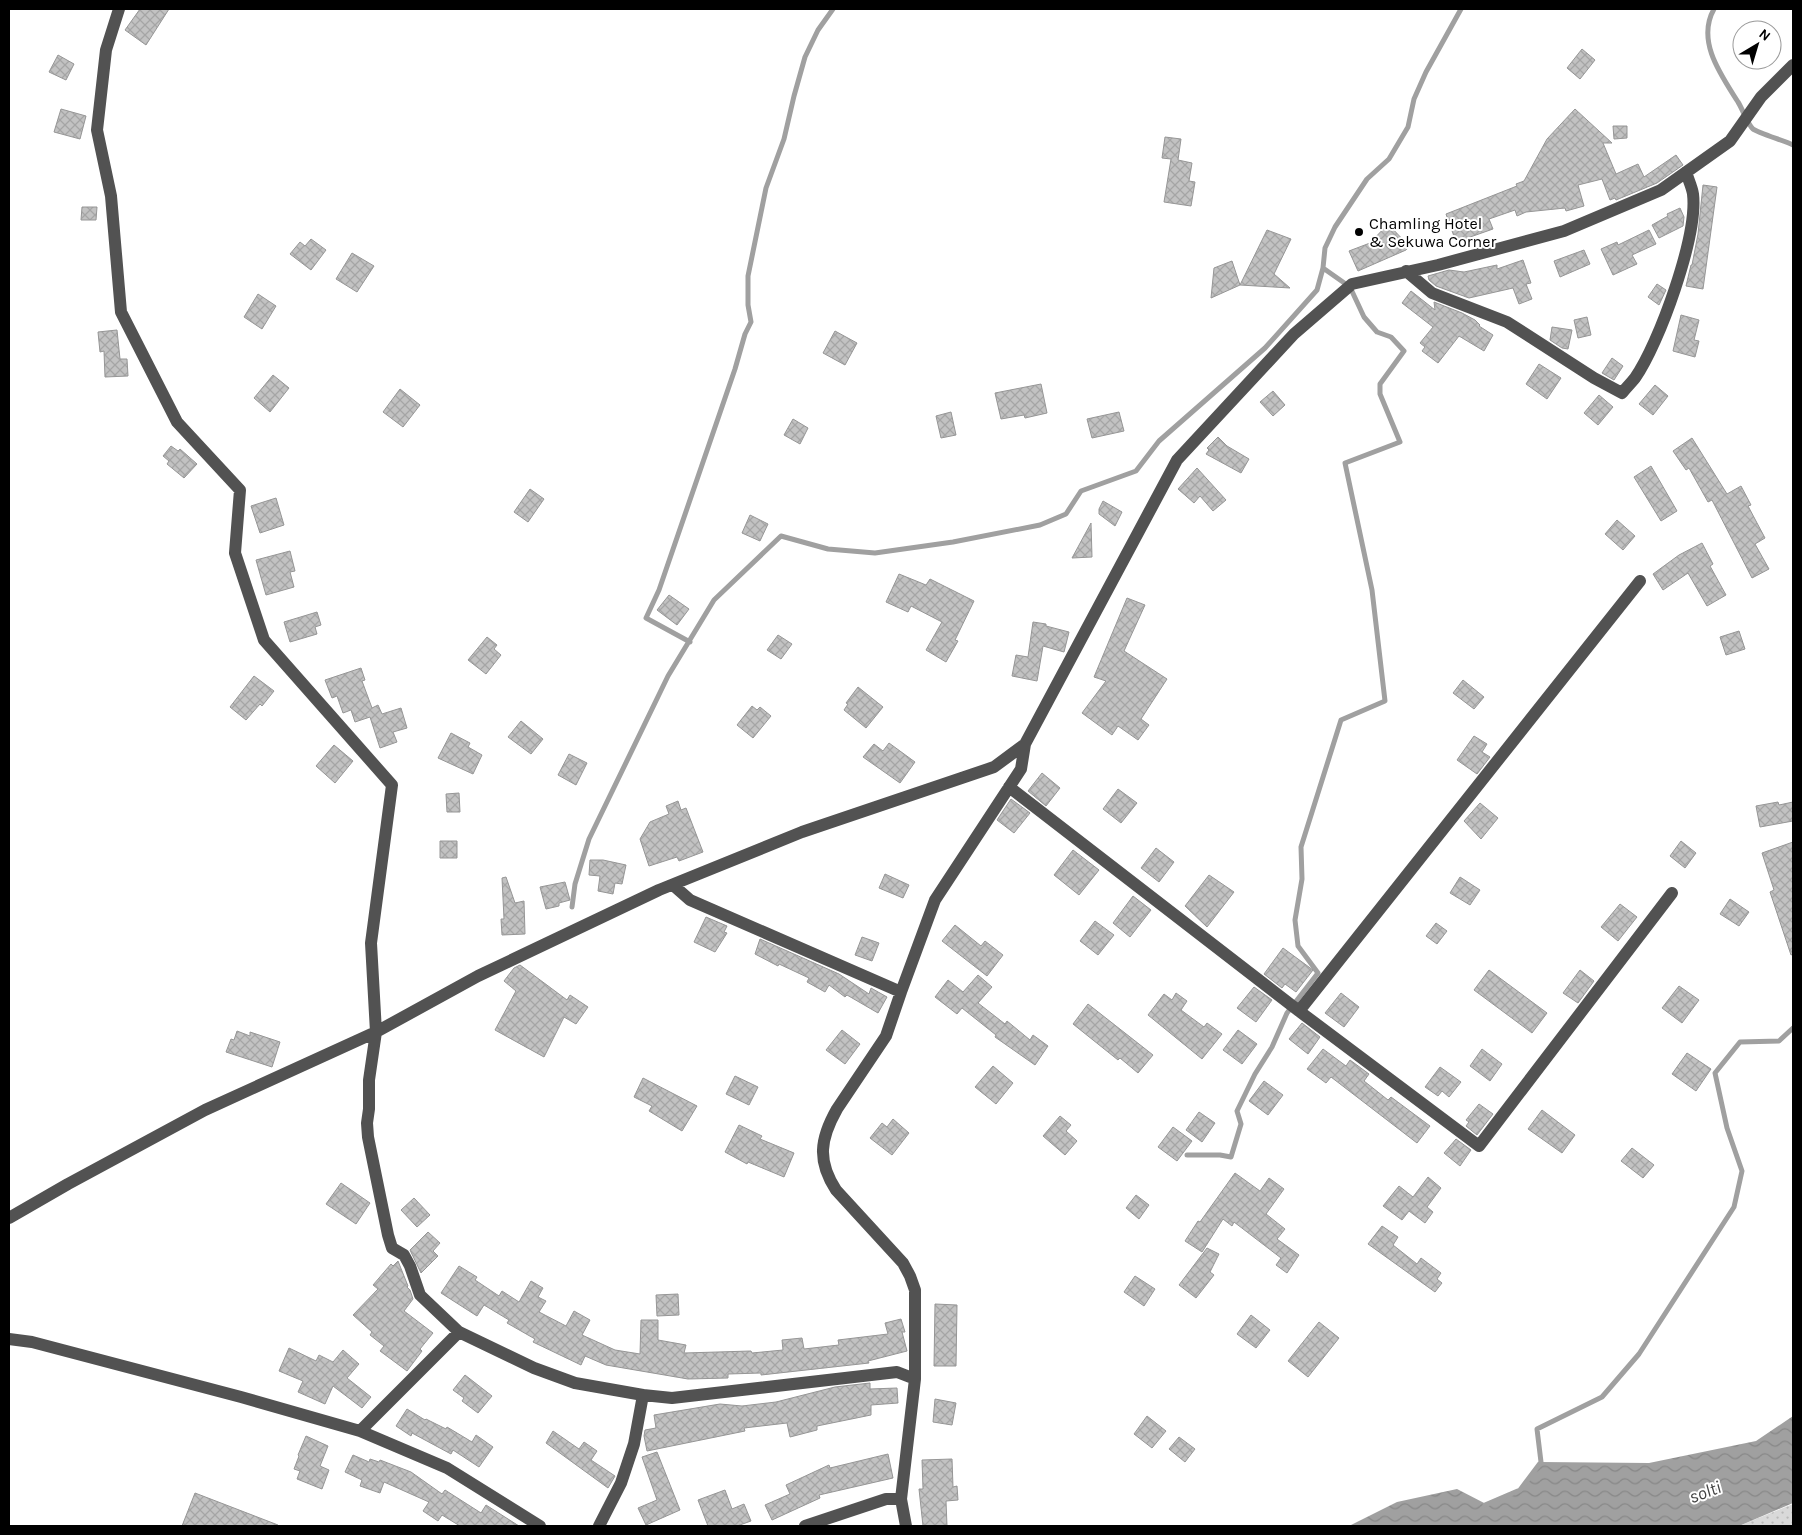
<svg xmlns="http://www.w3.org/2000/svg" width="1802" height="1535" font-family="Karla,sans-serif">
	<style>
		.green { fill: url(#green-dots) }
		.water { fill: url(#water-waves) }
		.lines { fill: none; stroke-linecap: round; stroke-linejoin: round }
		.stream { stroke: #a0a0a0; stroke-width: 5 }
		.building { fill: url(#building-cross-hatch); stroke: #969696 }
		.minor { stroke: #525252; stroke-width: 12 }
		.poi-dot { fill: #000; stroke: #fff; stroke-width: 2 }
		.labels { text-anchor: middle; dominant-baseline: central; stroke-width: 4; stroke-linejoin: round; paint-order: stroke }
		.poi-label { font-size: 16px; fill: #000; stroke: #fff; text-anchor: start }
		.water-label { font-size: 18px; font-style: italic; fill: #414141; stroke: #fff }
	</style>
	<defs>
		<pattern id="green-dots" width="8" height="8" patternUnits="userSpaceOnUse" patternTransform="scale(1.25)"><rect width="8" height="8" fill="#d9d9d9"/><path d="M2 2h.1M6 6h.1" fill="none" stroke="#b8b8b8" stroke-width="1.8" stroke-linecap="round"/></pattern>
		<pattern id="water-waves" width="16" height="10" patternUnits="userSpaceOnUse" patternTransform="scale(1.25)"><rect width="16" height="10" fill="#a0a0a0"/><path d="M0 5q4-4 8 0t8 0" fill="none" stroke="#888"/></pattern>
		<pattern id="building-cross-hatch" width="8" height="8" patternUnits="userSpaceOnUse" patternTransform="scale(1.25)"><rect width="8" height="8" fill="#c2c2c2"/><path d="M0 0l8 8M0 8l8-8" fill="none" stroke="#a5a5a5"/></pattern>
	</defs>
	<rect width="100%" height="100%" fill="#fff"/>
	<path class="green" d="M 1793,1503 L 1793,1526 L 1739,1526 L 1793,1504 Z"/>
	<path class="water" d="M 1793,1416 L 1793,1503 L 1739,1526 L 1349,1526 L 1397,1502 L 1457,1489 L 1488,1505 L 1520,1490 L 1541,1462 L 1649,1463 L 1756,1441 Z"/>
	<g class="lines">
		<path class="stream" d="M 1714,9 C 1696,41 1721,75 1738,102 C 1742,108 1748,125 1753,129 C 1758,133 1785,141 1793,145
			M 690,642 L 646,618 L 659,590 L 735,369 L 745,334 L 751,322 L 748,305 L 748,276 L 766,188 L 784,139 L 794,96 L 805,57 L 818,30 L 833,9
			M 572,907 L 575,884 L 589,839 L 668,676 L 714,600 L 781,536 L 828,549 L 875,553 L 953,542 L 1040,525 L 1066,514 L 1081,491 L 1136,471 L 1159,441 L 1265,348 L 1317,290 L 1323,268
			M 1187,1155 L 1220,1155 L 1231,1157 L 1241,1124 L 1237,1111 L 1255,1074 L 1272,1047 L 1287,1013 L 1318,973 L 1298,946 L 1295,920 L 1302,879 L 1301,847 L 1341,720 L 1385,701 L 1372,590 L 1345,463 L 1400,442 L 1380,394 L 1380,384 L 1404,351 L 1391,337 L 1377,332 L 1364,317 L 1350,287 L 1323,268 L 1325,248 L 1335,227 L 1367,179 L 1389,159 L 1408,127 L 1414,99 L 1426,72 L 1461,9
			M 1485,1505 L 1520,1490 L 1541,1462 L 1537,1429 L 1602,1397 L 1639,1354 L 1734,1207 L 1742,1171 L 1727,1128 L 1715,1073 L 1740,1042 L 1779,1041 L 1793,1028"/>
	</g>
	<path class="building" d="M 140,9 L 169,9 L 146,45 L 125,30 Z
		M 1582,49 L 1595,60 L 1580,79 L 1567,68 Z
		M 58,55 L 74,64 L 66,80 L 49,72 Z
		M 61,109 L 86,116 L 80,139 L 54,132 Z
		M 1575,109 L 1612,143 L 1603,143 L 1616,174 L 1638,164 L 1644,177 L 1676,155 L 1683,165 L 1657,183 L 1616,200 L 1615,198 L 1610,200 L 1602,179 L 1578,185 L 1584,206 L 1566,211 L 1565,208 L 1526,212 L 1517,216 L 1515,210 L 1489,219 L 1493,229 L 1456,242 L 1446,214 L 1517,186 L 1516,184 L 1524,181 L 1547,139 Z
		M 1613,126 L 1627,126 L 1627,138 L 1614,139 Z
		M 1165,137 L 1181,139 L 1178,160 L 1192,163 L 1189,181 L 1195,182 L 1191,206 L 1164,202 L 1171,159 L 1162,158 Z
		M 1703,185 L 1717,187 L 1703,289 L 1686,286 L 1691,265 L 1692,265 L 1698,234 Z
		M 82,207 L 97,207 L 96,220 L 81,220 Z
		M 1680,208 L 1684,217 L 1683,226 L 1659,238 L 1652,225 L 1668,216 L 1667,214 Z
		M 1388,224 L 1409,246 L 1406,250 L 1358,271 L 1349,251 L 1370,243 Z
		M 1267,230 L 1291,239 L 1274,274 L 1290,288 L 1240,285 Z
		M 1649,230 L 1656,244 L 1632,255 L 1637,264 L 1613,275 L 1601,249 L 1617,242 L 1618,245 Z
		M 311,239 L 326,250 L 311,270 L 290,254 L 300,242 L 305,246 Z
		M 1584,250 L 1590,264 L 1560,277 L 1554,261 Z
		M 352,253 L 374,266 L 357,292 L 336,279 Z
		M 1523,260 L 1531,283 L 1526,284 L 1532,299 L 1519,304 L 1513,288 L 1469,298 L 1436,286 L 1429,280 L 1428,276 L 1449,270 L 1464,272 L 1497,265 L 1497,269 Z
		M 1232,261 L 1240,285 L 1211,298 L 1214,268 Z
		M 1657,284 L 1666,290 L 1659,305 L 1648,297 Z
		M 1411,291 L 1435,310 L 1434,302 L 1462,313 L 1475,320 L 1480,325 L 1479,326 L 1493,335 L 1484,351 L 1459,336 L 1438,363 L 1422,351 L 1425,347 L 1420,343 L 1433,327 L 1402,303 Z
		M 258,294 L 276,306 L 262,329 L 244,317 Z
		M 1681,315 L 1699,320 L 1694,340 L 1699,341 L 1695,357 L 1673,351 Z
		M 1587,317 L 1591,335 L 1578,338 L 1574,320 Z
		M 1552,327 L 1572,330 L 1568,349 L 1562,348 L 1550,340 Z
		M 117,330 L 120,359 L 127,359 L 128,376 L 105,377 L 104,351 L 100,352 L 98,332 Z
		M 835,331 L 857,343 L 845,365 L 823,353 Z
		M 1612,358 L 1623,366 L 1614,380 L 1602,373 Z
		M 1539,364 L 1561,378 L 1547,399 L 1526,384 Z
		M 273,375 L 289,388 L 270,412 L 254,398 Z
		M 1041,384 L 1047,413 L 1025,418 L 1024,415 L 1001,419 L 995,393 Z
		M 1655,385 L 1668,396 L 1653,415 L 1639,404 Z
		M 400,389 L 420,405 L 403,427 L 383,412 Z
		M 1273,391 L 1285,405 L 1273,416 L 1260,402 Z
		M 1599,395 L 1613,407 L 1598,425 L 1584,413 Z
		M 951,412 L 956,435 L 941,438 L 936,416 Z
		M 1119,412 L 1124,431 L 1092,438 L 1087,419 Z
		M 793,419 L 808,428 L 800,444 L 784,435 Z
		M 1218,437 L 1227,446 L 1249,459 L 1241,473 L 1206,454 L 1209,450 L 1207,448 Z
		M 1692,438 L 1727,494 L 1741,486 L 1751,505 L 1748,506 L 1765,538 L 1755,544 L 1769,569 L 1752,578 L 1712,500 L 1708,502 L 1689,468 L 1686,470 L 1673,451 Z
		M 171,446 L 178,451 L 180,449 L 197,464 L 184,478 L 167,464 L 169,461 L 163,456 Z
		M 1651,466 L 1677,511 L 1661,521 L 1634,477 Z
		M 1197,468 L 1226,500 L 1213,511 L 1200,496 L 1194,503 L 1178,489 Z
		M 530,489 L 544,499 L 528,522 L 514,512 Z
		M 276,498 L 284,525 L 260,533 L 251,506 Z
		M 1103,501 L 1122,512 L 1115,526 L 1099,514 L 1099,509 Z
		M 750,515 L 768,524 L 760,541 L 742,533 Z
		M 1617,520 L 1635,536 L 1623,550 L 1605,534 Z
		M 1091,523 L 1092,557 L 1072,558 Z
		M 1702,543 L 1713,564 L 1710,566 L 1726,595 L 1707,606 L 1688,573 L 1663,590 L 1653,574 L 1679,555 Z
		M 290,551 L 295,571 L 290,572 L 294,587 L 266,595 L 256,560 Z
		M 899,574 L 926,585 L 930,579 L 974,601 L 955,640 L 958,641 L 946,662 L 926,650 L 942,622 L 911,606 L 908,612 L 886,602 Z
		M 669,595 L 689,609 L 677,625 L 657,610 Z
		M 1127,598 L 1145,605 L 1124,651 L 1167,679 L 1141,719 L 1149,725 L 1138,740 L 1118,726 L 1112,735 L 1082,713 L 1106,681 L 1094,677 Z
		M 317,612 L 321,625 L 315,627 L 317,634 L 290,642 L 284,622 Z
		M 1033,622 L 1046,624 L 1046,626 L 1069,632 L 1064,652 L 1043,646 L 1037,681 L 1012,676 L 1016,655 L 1028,657 Z
		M 1739,631 L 1745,649 L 1726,655 L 1720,637 Z
		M 778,635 L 792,644 L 781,659 L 767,650 Z
		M 487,637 L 497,645 L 494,649 L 501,655 L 486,674 L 468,660 Z
		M 361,668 L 365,680 L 362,681 L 372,708 L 378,705 L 382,714 L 401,708 L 407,728 L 393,732 L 397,742 L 380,748 L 370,717 L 355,722 L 351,710 L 343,713 L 337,696 L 332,698 L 325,680 Z
		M 254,676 L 274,691 L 262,706 L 260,704 L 246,720 L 230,707 Z
		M 1463,680 L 1484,697 L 1474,709 L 1453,693 Z
		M 858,687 L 883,707 L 866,728 L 844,710 L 848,704 L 846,703 Z
		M 752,706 L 757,710 L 760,707 L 771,716 L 753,738 L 737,725 Z
		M 521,721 L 543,739 L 531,754 L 508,737 Z
		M 451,733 L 470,743 L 468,747 L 482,755 L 473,774 L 438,758 Z
		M 1474,736 L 1487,744 L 1482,752 L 1490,757 L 1477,774 L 1457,760 Z
		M 889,743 L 915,762 L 900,783 L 863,757 L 874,744 L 883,751 Z
		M 334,745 L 353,761 L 335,783 L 316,766 Z
		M 569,754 L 587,763 L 576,785 L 558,775 Z
		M 1042,773 L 1060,788 L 1046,806 L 1028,791 Z
		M 1118,789 L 1137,803 L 1121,823 L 1103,809 Z
		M 459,793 L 460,812 L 447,812 L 446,794 Z
		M 1011,799 L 1030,813 L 1014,833 L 997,820 Z
		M 678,801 L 681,810 L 686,808 L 703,852 L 679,861 L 677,857 L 649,866 L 640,839 L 650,822 L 669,814 L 666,806 Z
		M 1778,802 L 1779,805 L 1793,802 L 1793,821 L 1760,827 L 1756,806 Z
		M 1480,803 L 1498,818 L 1481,839 L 1464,821 Z
		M 440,841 L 457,841 L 457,858 L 440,858 Z
		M 1681,841 L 1696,853 L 1685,868 L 1670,856 Z
		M 1793,842 L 1793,954 L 1791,955 L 1770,892 L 1774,890 L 1762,853 Z
		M 1156,848 L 1174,862 L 1159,882 L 1141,868 Z
		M 1073,850 L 1099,870 L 1079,895 L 1054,875 Z
		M 590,860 L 603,860 L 626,865 L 622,884 L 615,883 L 613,894 L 598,891 L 600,876 L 589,875 Z
		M 885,874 L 909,885 L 903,898 L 879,888 Z
		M 1209,875 L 1234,892 L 1207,927 L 1185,906 Z
		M 506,877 L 515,903 L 524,901 L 525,934 L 502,935 L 501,919 L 504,919 L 502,878 Z
		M 1460,877 L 1480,890 L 1470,905 L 1450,893 Z
		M 565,882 L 570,900 L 559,903 L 559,906 L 546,909 L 540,887 Z
		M 1133,896 L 1151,910 L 1130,937 L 1113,923 Z
		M 1730,899 L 1749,912 L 1739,926 L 1720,914 Z
		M 1620,904 L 1637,917 L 1618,941 L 1601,927 Z
		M 706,917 L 727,926 L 724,932 L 727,933 L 715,952 L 694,942 Z
		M 1095,921 L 1114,935 L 1098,955 L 1080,941 Z
		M 1436,923 L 1447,931 L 1437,944 L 1426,936 Z
		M 955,925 L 981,946 L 985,941 L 1003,955 L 987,976 L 942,941 Z
		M 862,937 L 879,943 L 872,961 L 855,955 Z
		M 760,939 L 839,974 L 869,994 L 871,988 L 887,997 L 878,1013 L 847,995 L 845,997 L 829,985 L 825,992 L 807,982 L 809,978 L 779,964 L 778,966 L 755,954 Z
		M 1283,948 L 1313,970 L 1296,992 L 1285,984 L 1282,988 L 1264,974 Z
		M 520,965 L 567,1000 L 570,995 L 588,1007 L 576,1024 L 564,1017 L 544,1057 L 495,1030 L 516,991 L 504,981 L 514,968 Z
		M 1489,970 L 1547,1013 L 1532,1033 L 1474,990 Z
		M 1580,970 L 1594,981 L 1578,1003 L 1563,993 Z
		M 978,975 L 992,987 L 978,1003 L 1005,1024 L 1007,1021 L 1030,1040 L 1033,1035 L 1048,1046 L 1035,1065 L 995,1037 L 996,1035 L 962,1008 L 957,1014 L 935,997 L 948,980 L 963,992 Z
		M 1679,986 L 1699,1000 L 1682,1023 L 1662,1008 Z
		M 1254,987 L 1272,1000 L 1256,1022 L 1237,1008 Z
		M 1176,993 L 1187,1001 L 1181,1010 L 1204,1027 L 1207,1023 L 1222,1034 L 1202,1059 L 1148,1015 L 1164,994 L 1172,1000 Z
		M 1341,993 L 1359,1007 L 1344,1027 L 1325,1013 Z
		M 1088,1004 L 1153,1055 L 1138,1073 L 1120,1058 L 1118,1060 L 1073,1024 Z
		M 1302,1023 L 1320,1037 L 1308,1054 L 1289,1039 Z
		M 842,1030 L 860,1044 L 845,1064 L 826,1050 Z
		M 1238,1030 L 1257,1044 L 1242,1064 L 1223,1050 Z
		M 237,1031 L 250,1036 L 250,1032 L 280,1042 L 272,1067 L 226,1052 L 231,1039 L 234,1040 Z
		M 1323,1049 L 1346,1066 L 1350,1060 L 1369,1074 L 1364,1081 L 1388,1100 L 1391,1097 L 1430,1126 L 1417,1143 L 1331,1077 L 1326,1083 L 1307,1069 Z
		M 1482,1049 L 1502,1064 L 1490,1081 L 1470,1066 Z
		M 1687,1053 L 1711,1069 L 1696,1091 L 1672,1074 Z
		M 993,1066 L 1013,1083 L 996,1104 L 975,1087 Z
		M 1440,1067 L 1461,1082 L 1449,1097 L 1442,1091 L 1438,1096 L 1425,1087 Z
		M 735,1076 L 758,1087 L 749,1105 L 726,1094 Z
		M 643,1078 L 697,1106 L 682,1131 L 649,1111 L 652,1106 L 634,1097 Z
		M 1264,1081 L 1283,1095 L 1268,1115 L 1249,1101 Z
		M 1479,1104 L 1493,1114 L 1477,1135 L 1466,1126 L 1469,1122 L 1466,1120 Z
		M 1542,1110 L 1575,1135 L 1562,1153 L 1528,1129 Z
		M 1199,1112 L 1215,1123 L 1202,1142 L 1186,1130 Z
		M 1060,1116 L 1071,1125 L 1066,1131 L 1077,1141 L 1065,1155 L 1043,1136 Z
		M 893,1119 L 909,1133 L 892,1155 L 870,1138 L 882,1123 L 887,1127 Z
		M 739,1125 L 762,1136 L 760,1139 L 794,1153 L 784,1177 L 748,1162 L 747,1164 L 725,1152 Z
		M 1173,1127 L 1192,1141 L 1177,1161 L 1158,1147 Z
		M 1456,1139 L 1471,1150 L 1460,1166 L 1444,1153 Z
		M 1632,1148 L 1654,1165 L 1643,1178 L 1621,1161 Z
		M 1235,1173 L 1260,1191 L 1269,1178 L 1284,1189 L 1266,1214 L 1285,1229 L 1277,1239 L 1299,1255 L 1287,1273 L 1276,1265 L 1281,1258 L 1234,1222 L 1232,1226 L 1223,1219 L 1202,1252 L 1185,1241 L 1198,1221 L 1200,1222 Z
		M 1428,1177 L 1441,1188 L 1427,1207 L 1433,1212 L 1425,1223 L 1409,1211 L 1402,1220 L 1383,1206 L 1399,1186 L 1413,1197 Z
		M 341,1183 L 370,1203 L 356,1224 L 326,1204 Z
		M 1136,1195 L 1149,1205 L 1139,1219 L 1126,1208 Z
		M 414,1198 L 430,1215 L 417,1227 L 401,1210 Z
		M 1382,1226 L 1398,1237 L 1393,1245 L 1417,1264 L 1421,1258 L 1441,1273 L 1437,1279 L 1442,1283 L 1435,1292 L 1368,1244 Z
		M 428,1232 L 440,1243 L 433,1251 L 438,1256 L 421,1273 L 410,1250 Z
		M 1207,1248 L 1219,1254 L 1210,1272 L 1214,1275 L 1196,1298 L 1179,1285 Z
		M 398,1261 L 408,1286 L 407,1287 L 410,1290 L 413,1299 L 404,1311 L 433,1333 L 420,1349 L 422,1351 L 407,1371 L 380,1351 L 384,1346 L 370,1335 L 372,1332 L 353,1315 L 378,1289 L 373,1285 L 391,1264 L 393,1266 Z
		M 459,1266 L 477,1277 L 475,1280 L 499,1296 L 502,1291 L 519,1302 L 531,1281 L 543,1288 L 538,1297 L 546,1301 L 539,1312 L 566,1326 L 574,1311 L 590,1320 L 582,1335 L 615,1350 L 640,1354 L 641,1320 L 658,1320 L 658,1340 L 686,1345 L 684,1353 L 751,1351 L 752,1353 L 783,1350 L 782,1340 L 802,1338 L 804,1349 L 839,1345 L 838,1340 L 888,1334 L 885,1323 L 901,1319 L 905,1332 L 902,1332 L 907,1351 L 868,1361 L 869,1363 L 761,1375 L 761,1373 L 728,1374 L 728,1378 L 688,1379 L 606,1365 L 585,1356 L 581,1365 L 533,1342 L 535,1339 L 507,1323 L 509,1320 L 484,1305 L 477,1316 L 441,1293 Z
		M 1135,1276 L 1155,1289 L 1144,1306 L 1124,1292 Z
		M 678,1294 L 679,1315 L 657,1316 L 656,1295 Z
		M 935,1304 L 957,1305 L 956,1366 L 934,1366 Z
		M 1251,1315 L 1270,1330 L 1256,1348 L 1237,1334 Z
		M 1319,1322 L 1339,1338 L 1308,1377 L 1288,1361 Z
		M 289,1348 L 316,1361 L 319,1355 L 333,1362 L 343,1350 L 359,1364 L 347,1378 L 371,1397 L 362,1408 L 333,1386 L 325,1404 L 298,1392 L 303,1381 L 279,1371 Z
		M 465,1375 L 492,1396 L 478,1413 L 462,1401 L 464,1398 L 453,1390 Z
		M 870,1383 L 870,1389 L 897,1388 L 898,1403 L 871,1405 L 871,1415 L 817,1426 L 817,1430 L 790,1437 L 787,1423 L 744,1428 L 745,1431 L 647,1451 L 644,1436 L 645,1430 L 656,1428 L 654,1415 L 720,1404 L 742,1406 L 776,1402 L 835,1387 Z
		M 935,1399 L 956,1403 L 952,1425 L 933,1422 Z
		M 407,1409 L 425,1420 L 426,1419 L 446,1429 L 447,1427 L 472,1442 L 476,1435 L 493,1447 L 479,1467 L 453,1450 L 451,1454 L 412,1433 L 411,1436 L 396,1426 Z
		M 1147,1416 L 1166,1431 L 1152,1448 L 1134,1434 Z
		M 553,1431 L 579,1449 L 584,1442 L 597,1451 L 591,1460 L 615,1476 L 608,1488 L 546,1443 Z
		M 306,1436 L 328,1446 L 320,1466 L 329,1470 L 322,1489 L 297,1479 L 300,1471 L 294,1469 L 299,1456 L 298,1455 Z
		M 1179,1437 L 1195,1449 L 1185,1462 L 1169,1449 Z
		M 657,1452 L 680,1510 L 646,1525 L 638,1508 L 657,1500 L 642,1457 Z
		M 888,1454 L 893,1478 L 819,1495 L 820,1498 L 772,1520 L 765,1505 L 790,1494 L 786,1485 L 829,1465 L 830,1468 Z
		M 353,1455 L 369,1462 L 370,1459 L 379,1462 L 380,1460 L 411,1472 L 442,1494 L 445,1490 L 481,1513 L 486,1505 L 519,1526 L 460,1526 L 442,1515 L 438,1521 L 423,1511 L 429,1502 L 384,1482 L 380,1493 L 360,1486 L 362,1480 L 345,1472 Z
		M 952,1459 L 953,1487 L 957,1486 L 958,1500 L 946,1501 L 947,1526 L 923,1526 L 919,1489 L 923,1489 L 922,1460 Z
		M 725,1490 L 732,1509 L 744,1504 L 751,1521 L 737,1526 L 708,1526 L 698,1500 Z
		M 195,1493 L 278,1525 L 278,1526 L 182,1526 Z"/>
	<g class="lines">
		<path class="minor" d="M 1406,271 L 1432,293 L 1507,322 L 1594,378 L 1622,393 C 1626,388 1631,383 1635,378 C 1659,344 1698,236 1693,194 C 1692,187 1688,179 1686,172
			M 1640,581 L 1299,1011 L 1479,1146 L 1672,893
			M 1009,787 L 1299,1011
			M 673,885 L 690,900 L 901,992
			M 9,1218 L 68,1184 L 205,1110 L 376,1032 L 371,943 L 392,785 L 264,640 L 235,553 L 240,490 L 177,422 L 121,312 L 111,196 L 97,130 L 106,50 L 119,9
			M 9,1339 L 32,1342 L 241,1397 L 360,1431 L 447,1468 L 540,1526
			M 915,1379 L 897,1372 L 672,1398 L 643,1395 L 575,1383 L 534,1368 L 459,1332 L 420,1295 L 410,1266 L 404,1255 L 392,1248 L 388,1235 L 368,1137 L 367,1123 L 369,1109 L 369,1080 L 376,1032 L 478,976 L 659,890 L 802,832 L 994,767 L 1025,744 L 1177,460 L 1294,334 L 1352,284 L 1438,265 L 1564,231 L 1661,190 L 1730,141 L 1761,97 L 1793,65
			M 360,1431 L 459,1332
			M 599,1526 L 621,1483 L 634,1444 L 643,1395
			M 805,1526 L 886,1499 L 901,1499
			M 906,1526 L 901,1499 L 915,1379 L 915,1290 L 910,1276 L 903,1263 L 836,1190 C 817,1161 820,1139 837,1109 L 886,1036 L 901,992 L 935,900 L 1021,769 L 1025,744"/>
	</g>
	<circle class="poi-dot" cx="1359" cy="232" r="5"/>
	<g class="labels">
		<g class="poi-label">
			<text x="1369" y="223">Chamling Hotel<tspan x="1369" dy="18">&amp; Sekuwa Corner</tspan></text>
		</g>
		<g class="water-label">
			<text transform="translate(1705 1492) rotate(-21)">solti</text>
		</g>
	</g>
	<rect width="1802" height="1535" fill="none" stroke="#000000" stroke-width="20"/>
	<g transform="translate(1757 45) rotate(38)"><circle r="24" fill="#ffffff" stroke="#999999"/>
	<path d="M0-4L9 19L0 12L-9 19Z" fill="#000000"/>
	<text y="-8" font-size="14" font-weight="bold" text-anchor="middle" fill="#000000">N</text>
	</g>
</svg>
